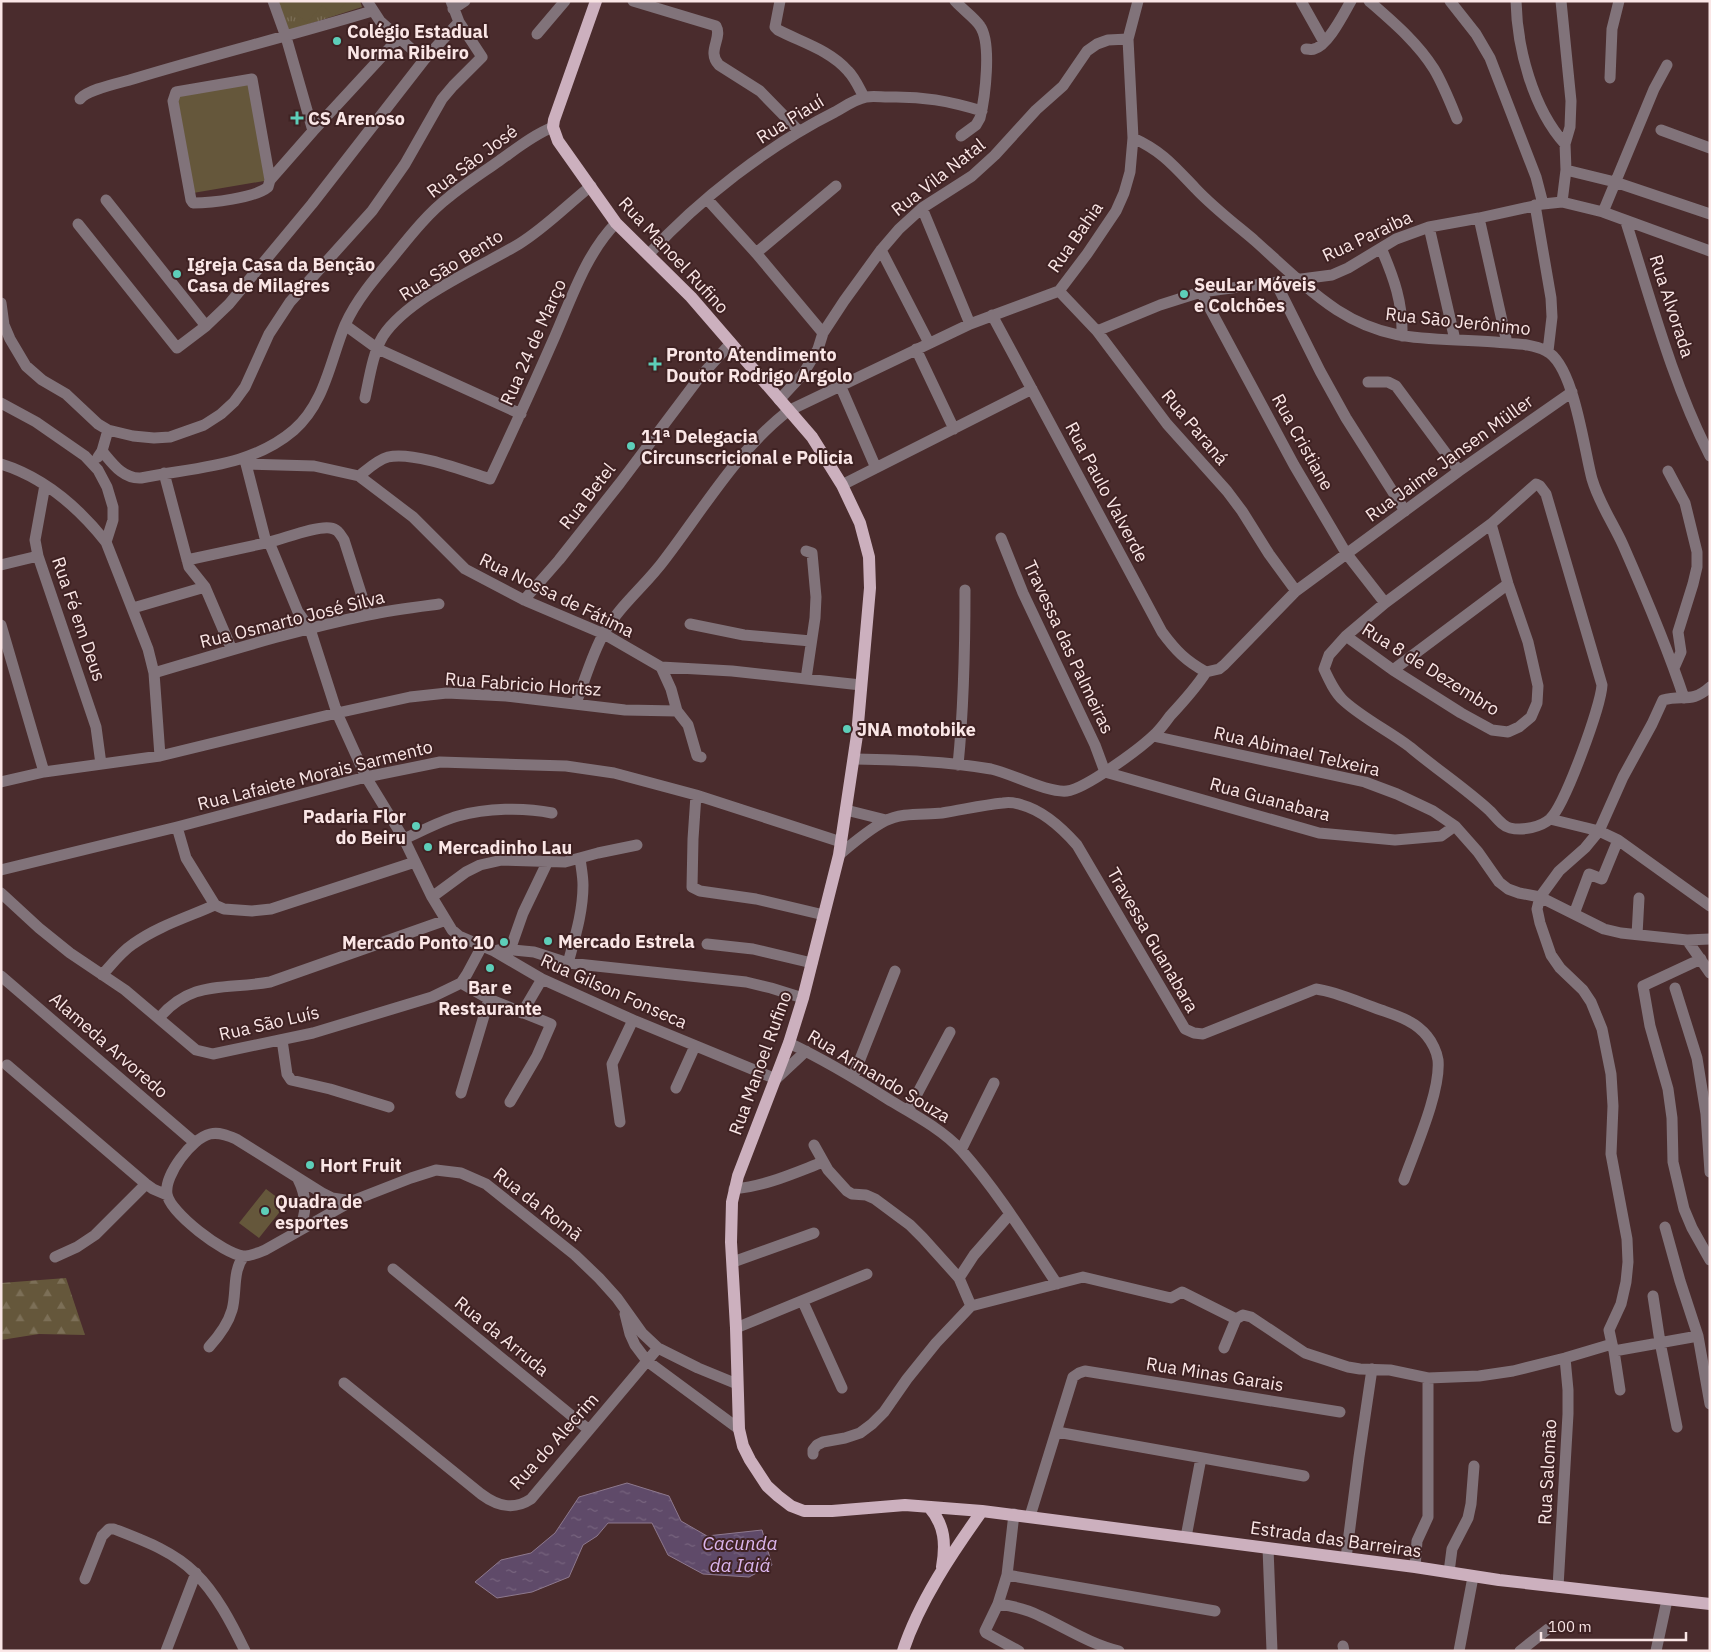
<svg xmlns="http://www.w3.org/2000/svg" width="1711" height="1652" font-family="'IBM Plex Sans',sans-serif">
	<style>
		.grass { fill: url(#grass-tufts) }
		.forest { fill: url(#forest-firs) }
		.pitch { fill: #65573b }
		.water { fill: url(#water-ripples); stroke: #8e798e }
		.lines { fill: none; stroke-linecap: round; stroke-linejoin: round }
		.minor { stroke: #81737a; stroke-width: 11 }
		.major { stroke: #ccb0be; stroke-width: 12 }
		.poi-dot { fill: #5dceb9; stroke: #3f2223; stroke-width: 2 }
		.labels { text-anchor: middle; dominant-baseline: central; stroke-width: 4; stroke-linejoin: round; paint-order: stroke }
		.poi-label { font-size: 18px; font-weight: bold; fill: #fae6e6; stroke: #3f2223; text-anchor: start }
		.street-label { font-size: 18px; fill: #fae6e6; stroke: #3f2223 }
		.water-label { font-size: 19px; font-style: italic; fill: #dbb5ed; stroke: #3f2223 }
	</style>
	<defs>
		<pattern id="grass-tufts" width="24" height="20" patternUnits="userSpaceOnUse" patternTransform="scale(1.25)"><rect width="24" height="20" fill="#65573b"/><path d="M3 7l-1-3M5 7V3M7 7l1-3M15 17l-1-3M17 17v-4M19 17l1-3" fill="none" stroke="#7c6f57"/></pattern>
		<pattern id="forest-firs" width="22" height="20" patternUnits="userSpaceOnUse" patternTransform="scale(1.25)"><rect width="22" height="20" fill="#65573b"/><path d="M5 1l3.5 6h-7zM16 11l3.5 6h-7z" fill="#7c6f57"/></pattern>
		<pattern id="water-ripples" width="26" height="14" patternUnits="userSpaceOnUse" patternTransform="scale(1.25)"><rect width="26" height="14" fill="#5f4a69"/><path d="M2 4q2-2 4 0t4 0M15 11q2-2 4 0t4 0" fill="none" stroke="#77647e"/></pattern>
	</defs>
	<rect width="100%" height="100%" fill="#4a2c2d"/>
	<path class="grass" d="M 276,1 L 360,1 L 362,7 L 287,31 Z"/>
	<path class="forest" d="M 66,1278 L 85,1335 L 39,1334 L 1,1340 L 1,1283 Z"/>
	<path class="pitch" d="M 281,1 L 347,1 L 334,16 L 322,5 L 307,23 Z
		M 252,79 L 270,180 L 193,193 L 176,92 Z
		M 266,1189 L 286,1204 L 259,1238 L 239,1223 Z"/>
	<path class="water" d="M 627,1483 L 669,1496 L 681,1521 L 707,1536 L 762,1530 L 772,1565 L 749,1577 L 703,1574 L 668,1555 L 652,1523 L 608,1523 L 597,1536 L 583,1545 L 569,1577 L 532,1592 L 497,1598 L 475,1582 L 501,1560 L 531,1553 L 555,1533 L 579,1497 Z"/>
	<g class="lines">
		<path class="minor" d="M 273,1 L 286,37 L 313,131
			M 367,1 L 380,21 L 424,60
			M 633,1 L 716,26 C 723,38 706,51 719,65 L 760,91 L 799,131
			M 780,1 L 775,27 L 778,30 C 801,42 830,50 848,71 C 855,78 859,88 864,97
			M 955,1 C 962,9 975,18 980,26 C 992,43 985,98 980,118 L 976,125 L 961,136
			M 1301,1 L 1324,42
			M 1369,1 C 1393,22 1417,42 1434,69 C 1443,84 1450,102 1457,119
			M 1450,1 L 1476,34 L 1490,58 L 1536,177 L 1543,204
			M 1516,1 C 1517,48 1533,109 1565,144
			M 1561,1 L 1571,101 L 1570,127 L 1565,144 L 1566,170 L 1562,202
			M 453,9 L 465,1
			M 537,34 L 565,1
			M 1306,49 C 1309,49 1312,50 1314,49 C 1328,46 1344,13 1351,1
			M 1610,78 L 1612,29 L 1619,1
			M 80,99 C 88,89 120,83 133,79 C 212,55 293,35 372,11
			M 1661,130 L 1710,148
			M 1133,138 C 1162,151 1174,166 1196,189 C 1214,208 1235,224 1254,240 C 1281,264 1307,290 1337,310 C 1391,345 1435,337 1495,342 C 1512,344 1531,343 1546,351 C 1574,364 1584,450 1592,479 C 1599,503 1613,523 1623,545 C 1645,595 1667,646 1684,698
			M 1566,170 L 1615,182 L 1710,214
			M 270,180 L 252,79 L 176,92 L 173,101 L 191,200 L 193,203 C 211,203 255,198 268,187 L 270,180 L 313,131 L 398,39
			M 707,199 L 756,253 L 823,333
			M 106,200 L 206,326
			M 1535,205 L 1551,298 L 1552,317 L 1548,351
			M 922,208 L 970,324
			M 1603,212 L 1654,89 L 1667,65
			M 1479,218 L 1507,343
			M 1626,222 C 1651,300 1672,382 1710,456
			M 78,224 L 177,348 L 206,326 L 229,304 L 312,204 L 424,60 L 459,22
			M 1429,227 L 1455,340
			M 1381,248 C 1394,278 1403,303 1402,336
			M 881,250 L 929,343
			M 756,253 L 836,186
			M 648,255 C 698,200 769,145 835,112 C 844,107 855,99 866,97 C 873,96 881,97 888,97 C 922,96 949,101 982,111
			M 1276,283 L 1320,371 L 1346,418 L 1405,511
			M 1059,291 L 1097,331 L 1167,424 L 1227,491 L 1242,511 L 1269,554 L 1296,591
			M 1201,292 L 1294,465 L 1346,553 L 1385,603
			M 1,303 L 4,325 L 10,339 L 26,366 L 42,380 L 66,394 L 98,424 L 108,430 L 133,436 L 154,438 L 170,437 L 204,425 L 221,414 L 234,402 L 245,387 L 269,334 L 290,302 L 372,211 L 405,164 L 442,99 L 453,86 L 482,57 L 459,22 L 451,1
			M 992,315 L 1162,632 C 1176,651 1186,661 1206,672
			M 345,325 L 378,349 L 521,414
			M 1097,331 L 1160,305 L 1201,292 L 1332,275 L 1348,268 L 1396,239 L 1429,227 L 1479,218 L 1543,204 L 1562,202 L 1603,212 L 1710,251
			M 916,349 L 954,429
			M 1368,382 L 1388,382 L 1396,386 L 1459,471
			M 840,385 L 876,468
			M 365,398 C 369,380 373,352 383,336 C 409,297 479,268 519,244 C 545,228 567,205 591,186
			M 779,400 L 803,374 L 818,349 L 823,333 L 844,301 L 881,250 L 899,229 L 922,208 L 972,176 L 995,155 L 1036,110 L 1063,86 L 1087,51 L 1097,44 L 1108,40 L 1128,39
			M 1,403 L 36,422 L 85,456 L 98,470 L 107,487 L 113,507 L 113,520 L 106,542 L 148,649 L 154,673 L 160,756
			M 102,451 C 113,464 123,479 141,478 C 195,467 251,467 294,430 C 325,403 330,361 345,325 C 356,300 375,278 393,257 C 410,236 428,213 449,197 C 465,184 482,173 499,161 C 516,149 533,135 553,127
			M 98,457 L 102,451 L 108,430
			M 244,458 L 246,464 L 314,466 L 359,476 L 413,517 L 465,569 L 524,600 L 604,634 L 661,667 L 732,671 L 861,685
			M 1,464 C 43,477 79,508 106,542
			M 246,464 L 266,542
			M 1668,471 L 1685,503 L 1697,552 L 1697,567 L 1693,584 L 1678,632 L 1681,652 L 1674,668
			M 164,473 L 189,567 L 205,587 L 232,650
			M 359,476 C 368,469 377,460 388,457 C 413,451 465,471 490,479 C 512,432 534,384 555,336 C 572,297 586,254 616,223
			M 1536,484 L 1540,486 L 1546,494 L 1602,685 C 1601,706 1565,805 1550,819 C 1541,827 1523,831 1510,828 C 1502,826 1496,817 1490,811 C 1465,788 1436,769 1410,747 C 1389,731 1364,719 1344,701 C 1335,693 1329,680 1324,669 L 1329,655 L 1346,636 L 1385,603 L 1491,524 Z
			M 45,485 L 35,540 L 38,556 L 96,727 L 101,764
			M 842,485 L 1032,389
			M 1001,538 L 1023,593 L 1095,745 L 1105,772
			M 269,542 L 298,612 L 310,629 L 337,713 L 366,777 L 404,839 L 432,897 L 452,930 L 459,936 L 494,951 L 542,979 L 633,1020 L 776,1079 L 806,1051
			M 806,551 L 812,553 L 816,597 L 815,618 L 806,679
			M 187,560 C 214,554 242,548 270,542 C 286,538 316,526 330,528 C 338,529 340,534 344,540 L 368,615
			M 1,565 L 38,556
			M 524,600 L 559,560 L 620,483 L 699,378 L 731,343
			M 133,608 L 205,587
			M 690,624 L 744,635 L 811,641
			M 1,625 L 44,772
			M 1346,636 L 1393,670 L 1461,713 L 1492,730 L 1508,732 L 1519,727 L 1531,717 L 1537,703 L 1538,686 L 1528,642 L 1508,584 L 1491,524
			M 661,667 L 671,689 L 677,711 L 688,725 L 697,756 L 701,757
			M 1393,670 L 1508,584
			M 1206,672 L 1219,669 L 1224,665 L 1296,591 L 1459,471 L 1572,392
			M 154,673 C 225,652 295,630 368,615 C 391,610 416,607 439,604
			M 576,703 C 585,680 592,654 604,633 C 620,605 646,585 665,559 C 704,508 737,451 788,411 L 970,324 L 1059,291 L 1087,254 L 1116,211 L 1124,193 L 1130,172 L 1133,138 L 1128,39 L 1138,1
			M 1153,736 L 1365,782 L 1397,794 L 1433,811 L 1455,826 L 1478,852 L 1499,882 L 1508,889 L 1519,893 L 1540,897 L 1604,929 L 1621,933 L 1687,940 L 1710,939
			M 854,759 C 899,760 946,761 991,769 C 1013,774 1047,793 1067,791 C 1085,789 1138,750 1153,736 C 1159,731 1165,723 1170,716 C 1183,702 1196,688 1206,672
			M 958,765 C 964,706 965,649 965,590
			M 1105,772 L 1319,833 L 1395,840 L 1441,836 L 1455,826
			M 1,782 L 44,772 L 160,756 L 337,713 L 410,697 L 447,693 L 506,696 L 625,710 L 677,711
			M 696,795 L 693,839 L 692,887 L 700,891 L 756,899 L 824,915
			M 846,810 L 886,820
			M 1550,819 L 1599,831 L 1618,840 L 1710,906
			M 177,827 L 186,858 L 215,905 L 224,909 L 252,911 L 271,909 L 415,862
			M 404,839 C 422,831 440,821 458,816 C 486,808 524,807 552,813
			M 839,855 C 853,843 868,830 885,821 C 902,812 924,815 942,813 C 962,810 982,805 1003,803 C 1009,802 1016,803 1022,805 C 1044,811 1062,828 1077,845 L 1185,1029 L 1194,1033 L 1203,1034 L 1316,989 C 1338,992 1360,1003 1381,1010 C 1398,1016 1415,1021 1427,1036 C 1432,1042 1437,1052 1438,1060 C 1441,1091 1415,1149 1404,1180
			M 1,870 L 177,827 L 366,777 L 440,762 L 566,766 L 614,773 L 696,795 L 841,842
			M 1,893 L 39,928 L 70,953 L 125,990 L 196,1050 L 213,1054 L 313,1033 L 432,997 L 461,983 L 467,974 L 482,946
			M 432,897 L 466,872 L 480,865 L 502,860 L 565,862 L 598,853 L 637,845
			M 1574,914 L 1589,874 L 1602,879 L 1618,840
			M 1637,935 L 1639,898
			M 1687,940 L 1710,973
			M 707,944 L 753,949 L 812,963
			M 510,950 L 523,913 L 547,863
			M 494,951 L 502,949 L 534,952 L 568,963 L 746,982 L 771,988 L 803,998
			M 1701,959 L 1643,986 L 1650,1026 L 1668,1089 L 1672,1118 L 1673,1162 L 1684,1209 L 1692,1228 L 1710,1260
			M 568,963 C 575,937 583,912 583,885 C 583,876 581,867 580,858
			M 102,975 C 112,964 121,952 133,944 C 158,926 188,917 215,905
			M 1,976 L 194,1142
			M 461,983 L 489,999 L 551,1024 L 537,1056 L 510,1102
			M 1675,988 L 1697,1058 L 1706,1114 L 1710,1172
			M 522,1013 L 542,979
			M 159,1018 C 192,979 225,990 270,982 L 446,920
			M 282,1040 L 287,1074 L 291,1080 L 330,1089 L 389,1107
			M 789,1043 C 825,1060 858,1080 891,1101 C 915,1115 943,1130 962,1151 C 998,1192 1027,1239 1057,1284
			M 7,1065 L 146,1184 L 153,1189 L 167,1195
			M 853,1077 L 895,971
			M 676,1088 L 695,1046
			M 461,1093 L 489,999
			M 908,1111 L 950,1032
			M 620,1122 L 612,1064 L 633,1020
			M 814,1145 L 828,1170 L 847,1191 L 852,1194 L 866,1195 L 875,1199 L 910,1225 L 923,1238 L 959,1278 L 971,1306
			M 961,1150 L 994,1083
			M 298,1179 C 307,1197 307,1212 299,1230
			M 734,1189 C 766,1186 794,1173 823,1162
			M 352,1201 L 332,1198 L 322,1193 L 236,1139 C 227,1135 219,1132 210,1134 C 192,1138 164,1175 167,1194 C 170,1213 224,1254 243,1256 C 251,1256 258,1253 265,1250 L 352,1201 L 411,1178 L 436,1170 L 461,1173 L 486,1184 L 575,1255 L 599,1278 L 617,1298 L 642,1333 L 658,1348 L 698,1368 L 737,1384
			M 1665,1227 L 1680,1281 L 1698,1336 L 1710,1404
			M 55,1257 L 77,1247 L 95,1235 L 146,1184
			M 733,1262 L 814,1233
			M 393,1269 L 589,1430
			M 959,1278 L 974,1255 L 1010,1214
			M 1653,1296 L 1660,1342 L 1677,1427
			M 803,1302 L 842,1388
			M 625,1314 L 630,1334 L 635,1345 L 647,1361 L 739,1429
			M 736,1328 L 867,1274
			M 1612,1344 L 1614,1351 L 1698,1336
			M 209,1347 C 219,1336 228,1324 232,1310 C 237,1292 232,1271 244,1256
			M 1224,1348 L 1236,1319 L 1243,1315 L 1251,1317 L 1305,1353 L 1348,1367 L 1360,1369 L 1390,1370 L 1428,1378 L 1479,1376 L 1513,1371 L 1565,1358 L 1612,1344 L 1609,1330 L 1621,1304 L 1626,1282 L 1628,1262 L 1627,1239 L 1611,1154 L 1613,1106 L 1611,1074 L 1602,1029 L 1591,1002 L 1583,990 L 1560,968 L 1551,955 L 1540,923 L 1537,909 L 1540,897 L 1551,882 L 1559,871 L 1585,848 L 1599,831 L 1623,777 L 1652,724 L 1663,700 C 1683,694 1691,704 1710,687
			M 1614,1351 L 1620,1390
			M 344,1383 L 481,1494 C 497,1506 513,1511 531,1499 L 658,1348
			M 1057,1432 L 1304,1476
			M 813,1454 L 813,1450 L 817,1445 L 823,1442 L 845,1438 L 860,1433 L 872,1424 L 884,1412 L 907,1379 L 936,1343 L 971,1306 L 1083,1277 L 1171,1298 L 1182,1292 L 1236,1319
			M 1014,1514 L 1007,1575 L 998,1604 L 985,1631 L 986,1633 L 1019,1651
			M 1030,1516 L 1073,1377 L 1079,1373 L 1085,1371 L 1340,1412
			M 1186,1537 L 1201,1458
			M 1268,1548 L 1272,1651
			M 1346,1558 L 1359,1457 L 1372,1369
			M 1415,1567 L 1417,1541 L 1428,1517 L 1428,1378
			M 1449,1572 L 1452,1549 L 1468,1518 L 1471,1504 L 1474,1466
			M 1007,1575 L 1215,1611
			M 85,1579 L 102,1536 L 109,1529 L 114,1529 C 142,1540 173,1551 195,1573 C 216,1593 232,1624 245,1651
			M 1558,1587 L 1568,1414 L 1568,1390 L 1565,1358
			M 998,1604 C 1013,1606 1027,1609 1040,1616 C 1066,1628 1090,1644 1119,1651
			M 1343,1646 L 1344,1651
			M 166,1651 L 196,1573
			M 1459,1651 L 1473,1577
			M 1520,1651 L 1548,1629
			M 1656,1651 L 1667,1600"/>
		<path class="major" d="M 596,1 L 554,120 L 553,127 L 558,141 L 616,223 L 691,297 L 812,437 L 842,485 L 860,523 L 869,557 L 870,588 L 857,735 L 839,855 L 803,998 L 789,1043 L 738,1176 L 732,1202 L 731,1242 L 736,1328 L 739,1429 L 743,1446 L 750,1460 L 767,1486 L 778,1496 L 791,1506 L 804,1511 L 832,1511 L 905,1505 L 982,1511 L 1415,1567 L 1499,1580 L 1710,1604
			M 929,1507 C 945,1525 946,1544 942,1567
			M 903,1651 C 919,1602 952,1553 982,1511"/>
	</g>
	<g class="poi-dot">
		<circle cx="337" cy="41" r="5"/>
		<path d="M294.5 110.5h5v5h5v5h-5v5h-5v-5h-5v-5h5z"/>
		<circle cx="177" cy="274" r="5"/>
		<circle cx="1184" cy="294" r="5"/>
		<path d="M652.5 356.5h5v5h5v5h-5v5h-5v-5h-5v-5h5z"/>
		<circle cx="631" cy="446" r="5"/>
		<circle cx="847" cy="729" r="5"/>
		<circle cx="416" cy="826" r="5"/>
		<circle cx="428" cy="847" r="5"/>
		<circle cx="548" cy="941" r="5"/>
		<circle cx="504" cy="942" r="5"/>
		<circle cx="490" cy="968" r="5"/>
		<circle cx="310" cy="1165" r="5"/>
		<circle cx="265" cy="1211" r="5"/>
	</g>
	<g class="labels">
		<g class="poi-label">
			<text x="347" y="31">Colégio Estadual<tspan x="347" dy="21">Norma Ribeiro</tspan></text>
			<text x="308" y="118">CS Arenoso</text>
			<text x="187" y="264">Igreja Casa da Benção<tspan x="187" dy="21">Casa de Milagres</tspan></text>
			<text x="1194" y="284">SeuLar Móveis<tspan x="1194" dy="21">e Colchões</tspan></text>
			<text x="666" y="354">Pronto Atendimento<tspan x="666" dy="21">Doutor Rodrigo Argolo</tspan></text>
			<text x="641" y="436">11ª Delegacia<tspan x="641" dy="21">Circunscricional e Policia</tspan></text>
			<text x="857" y="729">JNA motobike</text>
			<text x="406" y="816" text-anchor="end">Padaria Flor<tspan x="406" dy="21">do Beiru</tspan></text>
			<text x="438" y="847">Mercadinho Lau</text>
			<text x="558" y="941">Mercado Estrela</text>
			<text x="494" y="942" text-anchor="end">Mercado Ponto 10</text>
			<text x="490" y="987" text-anchor="middle">Bar e<tspan x="490" dy="21">Restaurante</tspan></text>
			<text x="320" y="1165">Hort Fruit</text>
			<text x="275" y="1201">Quadra de<tspan x="275" dy="21">esportes</tspan></text>
		</g>
		<g class="street-label">
			<text transform="translate(790 119) rotate(-32)">Rua Piauí</text>
			<text transform="translate(472 161) rotate(-37)">Rua Sâo José</text>
			<text transform="translate(938 177) rotate(-38)">Rua Vila Natal</text>
			<text transform="translate(1367 236) rotate(-25)">Rua Paraiba</text>
			<text transform="translate(1075 237) rotate(-55)">Rua Bahia</text>
			<text transform="translate(674 255) rotate(47)">Rua Manoel Rufino</text>
			<text transform="translate(451 265) rotate(-32)">Rua São Bento</text>
			<text transform="translate(1672 306) rotate(72)">Rua Alvorada</text>
			<text transform="translate(1458 321) rotate(6)">Rua São Jerônimo</text>
			<text transform="translate(533 342) rotate(-66)">Rua 24 de Março</text>
			<text transform="translate(1195 427) rotate(50)">Rua Paraná</text>
			<text transform="translate(1303 442) rotate(61)">Rua Cristiane</text>
			<text transform="translate(1449 458) rotate(-36)">Rua Jaime Jansen Müller</text>
			<text transform="translate(1107 492) rotate(62)">Rua Paulo Valverde</text>
			<text transform="translate(587 496) rotate(-52)">Rua Betel</text>
			<text transform="translate(557 595) rotate(26)">Rua Nossa de Fátima</text>
			<text transform="translate(79 619) rotate(71)">Rua Fé em Deus</text>
			<text transform="translate(292 619) rotate(-14)">Rua Osmarto José Silva</text>
			<text transform="translate(1069 647) rotate(65)">Travessa das Palmeiras</text>
			<text transform="translate(1431 669) rotate(32)">Rua 8 de Dezembro</text>
			<text transform="translate(523 684) rotate(4)">Rua Fabricio Hortsz</text>
			<text transform="translate(1297 751) rotate(13)">Rua Abimael Telxeira</text>
			<text transform="translate(315 775) rotate(-14)">Rua Lafaiete Morais Sarmento</text>
			<text transform="translate(1270 799) rotate(15)">Rua Guanabara</text>
			<text transform="translate(1153 940) rotate(60)">Travessa Guanabara</text>
			<text transform="translate(614 991) rotate(24)">Rua Gilson Fonseca</text>
			<text transform="translate(269 1023) rotate(-13)">Rua São Luís</text>
			<text transform="translate(109 1045) rotate(41)">Alameda Arvoredo</text>
			<text transform="translate(760 1063) rotate(-70)">Rua Manoel Rufino</text>
			<text transform="translate(879 1076) rotate(31)">Rua Armando Souza</text>
			<text transform="translate(538 1204) rotate(38)">Rua da Romã</text>
			<text transform="translate(502 1336) rotate(39)">Rua da Arruda</text>
			<text transform="translate(1215 1374) rotate(9)">Rua Minas Garais</text>
			<text transform="translate(554 1441) rotate(-48)">Rua do Alecrim</text>
			<text transform="translate(1547 1472) rotate(-87)">Rua Salomão</text>
			<text transform="translate(1336 1539) rotate(8)">Estrada das Barreiras</text>
		</g>
		<g class="water-label">
			<text x="740" y="1543">Cacunda<tspan x="740" dy="22">da Iaiá</tspan></text>
		</g>
	</g>
	<rect width="1711" height="1652" fill="none" stroke="#fae6e6" stroke-width="5"/>
	<path d="M1541 1632v8h145v-8" fill="none" stroke="#fae6e6" stroke-width="2.5"/>
	<text x="1548" y="1632" font-size="15" fill="#fae6e6" stroke="#3f2223" stroke-width="4" paint-order="stroke">100 m</text>
</svg>
